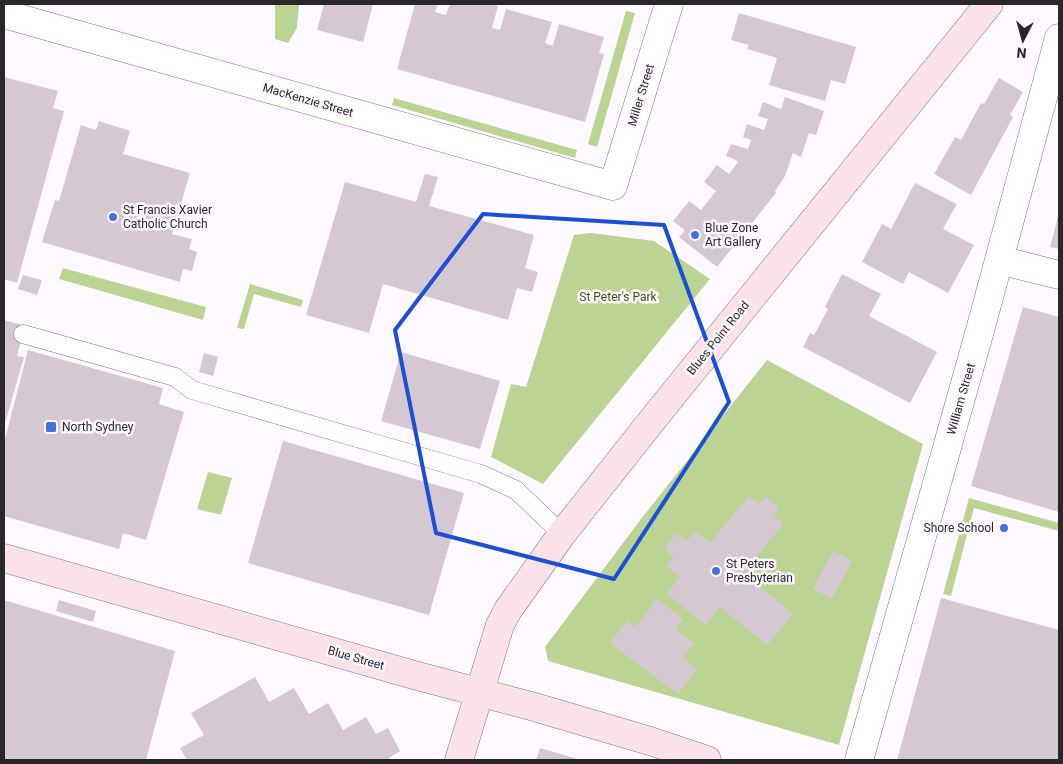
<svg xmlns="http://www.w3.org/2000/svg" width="1063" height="764" font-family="Roboto,sans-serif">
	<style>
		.green { fill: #bcd493 }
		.building { fill: #d5c8d2 }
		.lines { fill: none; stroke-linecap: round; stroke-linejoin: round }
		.lane-casing { stroke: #7e7681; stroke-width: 19 }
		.street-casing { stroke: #7e7681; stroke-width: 29 }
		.secondary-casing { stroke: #7e7681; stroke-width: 29 }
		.lane { stroke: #fff; stroke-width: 18 }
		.street { stroke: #fff; stroke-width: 28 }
		.secondary { stroke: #fbe2e9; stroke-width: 28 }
		.marked { fill: none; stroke: #1d4ed8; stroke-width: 4; stroke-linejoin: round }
		.poi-dot { fill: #4670e2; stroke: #fdf9fe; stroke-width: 2 }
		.labels { text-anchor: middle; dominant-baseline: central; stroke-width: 5; stroke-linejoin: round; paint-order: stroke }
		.street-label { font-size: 12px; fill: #2a272c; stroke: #fdf9fe }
		.poi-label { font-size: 12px; fill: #2a272c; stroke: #fdf9fe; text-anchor: start }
		.park-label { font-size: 12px; fill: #405314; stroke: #fdf9fe }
	</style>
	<rect width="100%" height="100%" fill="#fdf9fe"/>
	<path class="green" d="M 275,4 L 299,4 L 297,28 L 288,43 L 275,39 Z
		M 626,11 L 635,13 L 597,147 L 588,144 Z
		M 394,98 L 577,150 L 575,158 L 392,105 Z
		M 591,233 L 654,241 L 710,279 L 543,484 L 491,457 L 511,384 L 526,387 L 574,235 Z
		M 63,268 L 206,307 L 203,320 L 59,279 Z
		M 250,284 L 303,300 L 301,307 L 254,294 L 244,329 L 237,328 Z
		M 767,360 L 923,444 L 839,745 L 548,661 L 545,647 L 641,519 Z
		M 208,472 L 232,478 L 221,515 L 197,509 Z
		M 969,498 L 1059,523 L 1059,531 L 974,508 L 951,596 L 943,594 Z"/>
	<path class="building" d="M 324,4 L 373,4 L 363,42 L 317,30 Z
		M 415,4 L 438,4 L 435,12 L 446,15 L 450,4 L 489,4 L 498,6 L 492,28 L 500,30 L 506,9 L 552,22 L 545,43 L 550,45 L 553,45 L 559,24 L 604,37 L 599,53 L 604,54 L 585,122 L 397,69 Z
		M 739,13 L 856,47 L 845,84 L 831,80 L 825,101 L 769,85 L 777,58 L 747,49 L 749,45 L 731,40 Z
		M 4,77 L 58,91 L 53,108 L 64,111 L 17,283 L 4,279 Z
		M 999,78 L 1023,92 L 1010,115 L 1013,117 L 971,195 L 934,174 L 955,137 L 961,140 L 981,103 L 984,104 Z
		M 785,97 L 824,111 L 816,135 L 809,133 L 801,157 L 793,153 L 785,176 L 775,191 L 776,193 L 717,267 L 679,237 L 685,230 L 673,221 L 689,201 L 701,210 L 716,191 L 704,182 L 717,165 L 729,174 L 738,162 L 734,159 L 726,156 L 731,144 L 748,149 L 751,140 L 743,137 L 747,124 L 764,130 L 768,119 L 758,116 L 763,102 L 781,109 Z
		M 99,121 L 130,131 L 123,154 L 190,173 L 172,234 L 192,239 L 189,249 L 197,252 L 192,271 L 183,269 L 180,282 L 42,242 L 55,200 L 59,201 L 81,125 L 96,130 Z
		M 425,174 L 438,177 L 429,206 L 534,235 L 525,268 L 538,272 L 532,292 L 517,288 L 508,320 L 383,284 L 369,333 L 306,315 L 345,182 L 416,202 Z
		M 915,183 L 957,204 L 943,229 L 974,245 L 948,293 L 909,272 L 903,284 L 862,262 L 882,224 L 891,229 Z
		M 1059,213 L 1059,249 L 1050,247 Z
		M 842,274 L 881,294 L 869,316 L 937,352 L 910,403 L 803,347 L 810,333 L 814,335 L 828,309 L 825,307 Z
		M 23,275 L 42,280 L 37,295 L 18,289 Z
		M 1023,307 L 1059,317 L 1059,512 L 971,486 Z
		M 4,320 L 25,326 L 17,356 L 24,357 L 4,427 Z
		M 28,350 L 163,388 L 159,404 L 184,412 L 146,540 L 123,533 L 119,549 L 4,516 L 4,443 Z
		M 401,352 L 500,381 L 480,449 L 381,421 Z
		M 204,353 L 218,357 L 213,376 L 199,372 Z
		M 283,441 L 464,493 L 429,615 L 248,563 Z
		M 749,496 L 759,504 L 766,497 L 779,508 L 774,516 L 783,524 L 743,573 L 793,614 L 767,645 L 720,607 L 705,625 L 667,594 L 680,577 L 667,566 L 674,557 L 664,549 L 677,533 L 687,541 L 695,531 L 710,543 Z
		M 833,551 L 852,561 L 832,599 L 813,589 Z
		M 941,598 L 1059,630 L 1059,760 L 897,760 Z
		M 657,599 L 683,619 L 675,629 L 694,643 L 683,658 L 697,669 L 678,694 L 610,643 L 627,621 L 635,627 Z
		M 4,600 L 175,651 L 146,760 L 4,760 Z
		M 59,600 L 96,611 L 93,622 L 56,611 Z
		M 255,677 L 269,702 L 294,688 L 309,714 L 328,703 L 343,730 L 366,717 L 376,734 L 388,728 L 400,751 L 389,758 L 390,760 L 187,760 L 180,748 L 204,735 L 191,713 Z
		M 540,748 L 581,760 L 536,760 Z"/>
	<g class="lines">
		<defs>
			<path id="lane" d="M 23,334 L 175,377 L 192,390 L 481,474 L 516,490 L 562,534"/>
			<path id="street" d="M 4,14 L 613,186 L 669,4
				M 999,260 L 1059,275
				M 859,760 L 979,334 L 1059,38"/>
			<path id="secondary" d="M 4,558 L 414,675 L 531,706 L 650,741 L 707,760
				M 459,760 L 500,625 L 508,610 L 562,534 L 654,418 L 989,4"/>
		</defs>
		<use href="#lane" class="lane-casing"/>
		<use href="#street" class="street-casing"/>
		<use href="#secondary" class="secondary-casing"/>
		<use href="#lane" class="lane"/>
		<use href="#street" class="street"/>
		<use href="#secondary" class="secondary"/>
	</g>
	<path class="marked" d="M 483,214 L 664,225 L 729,402 L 614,579 L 436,533 L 395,330 Z"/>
	<g class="poi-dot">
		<circle cx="113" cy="217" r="5"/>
		<circle cx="695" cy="235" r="5"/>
		<rect x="45" y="421" width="12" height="12" rx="2.5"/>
		<circle cx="1004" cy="528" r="5"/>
		<circle cx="716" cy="571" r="5"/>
	</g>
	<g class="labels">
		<g class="street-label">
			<text transform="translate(641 95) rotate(-73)">Miller Street</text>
			<text transform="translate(308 100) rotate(16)">MacKenzie Street</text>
			<text transform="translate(718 338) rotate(-51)">Blues Point Road</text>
			<text transform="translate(961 399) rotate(-74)">William Street</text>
			<text transform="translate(356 658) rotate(16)">Blue Street</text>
		</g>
		<g class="poi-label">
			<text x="123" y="210">St Francis Xavier<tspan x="123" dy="14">Catholic Church</tspan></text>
			<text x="705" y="228">Blue Zone<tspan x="705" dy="14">Art Gallery</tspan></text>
			<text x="62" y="427">North Sydney</text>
			<text x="994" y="528" text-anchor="end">Shore School</text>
			<text x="726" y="564">St Peters<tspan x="726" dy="14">Presbyterian</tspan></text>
		</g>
		<g class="park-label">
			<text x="618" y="297">St Peter's Park</text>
		</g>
	</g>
	<rect width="1063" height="764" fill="none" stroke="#2a272c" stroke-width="10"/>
	<g transform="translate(1023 40) rotate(186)" stroke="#fdf9fe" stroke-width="4" paint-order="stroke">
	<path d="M0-4L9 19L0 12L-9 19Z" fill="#2a272c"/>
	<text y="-8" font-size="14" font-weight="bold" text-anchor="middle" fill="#2a272c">N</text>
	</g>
</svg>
